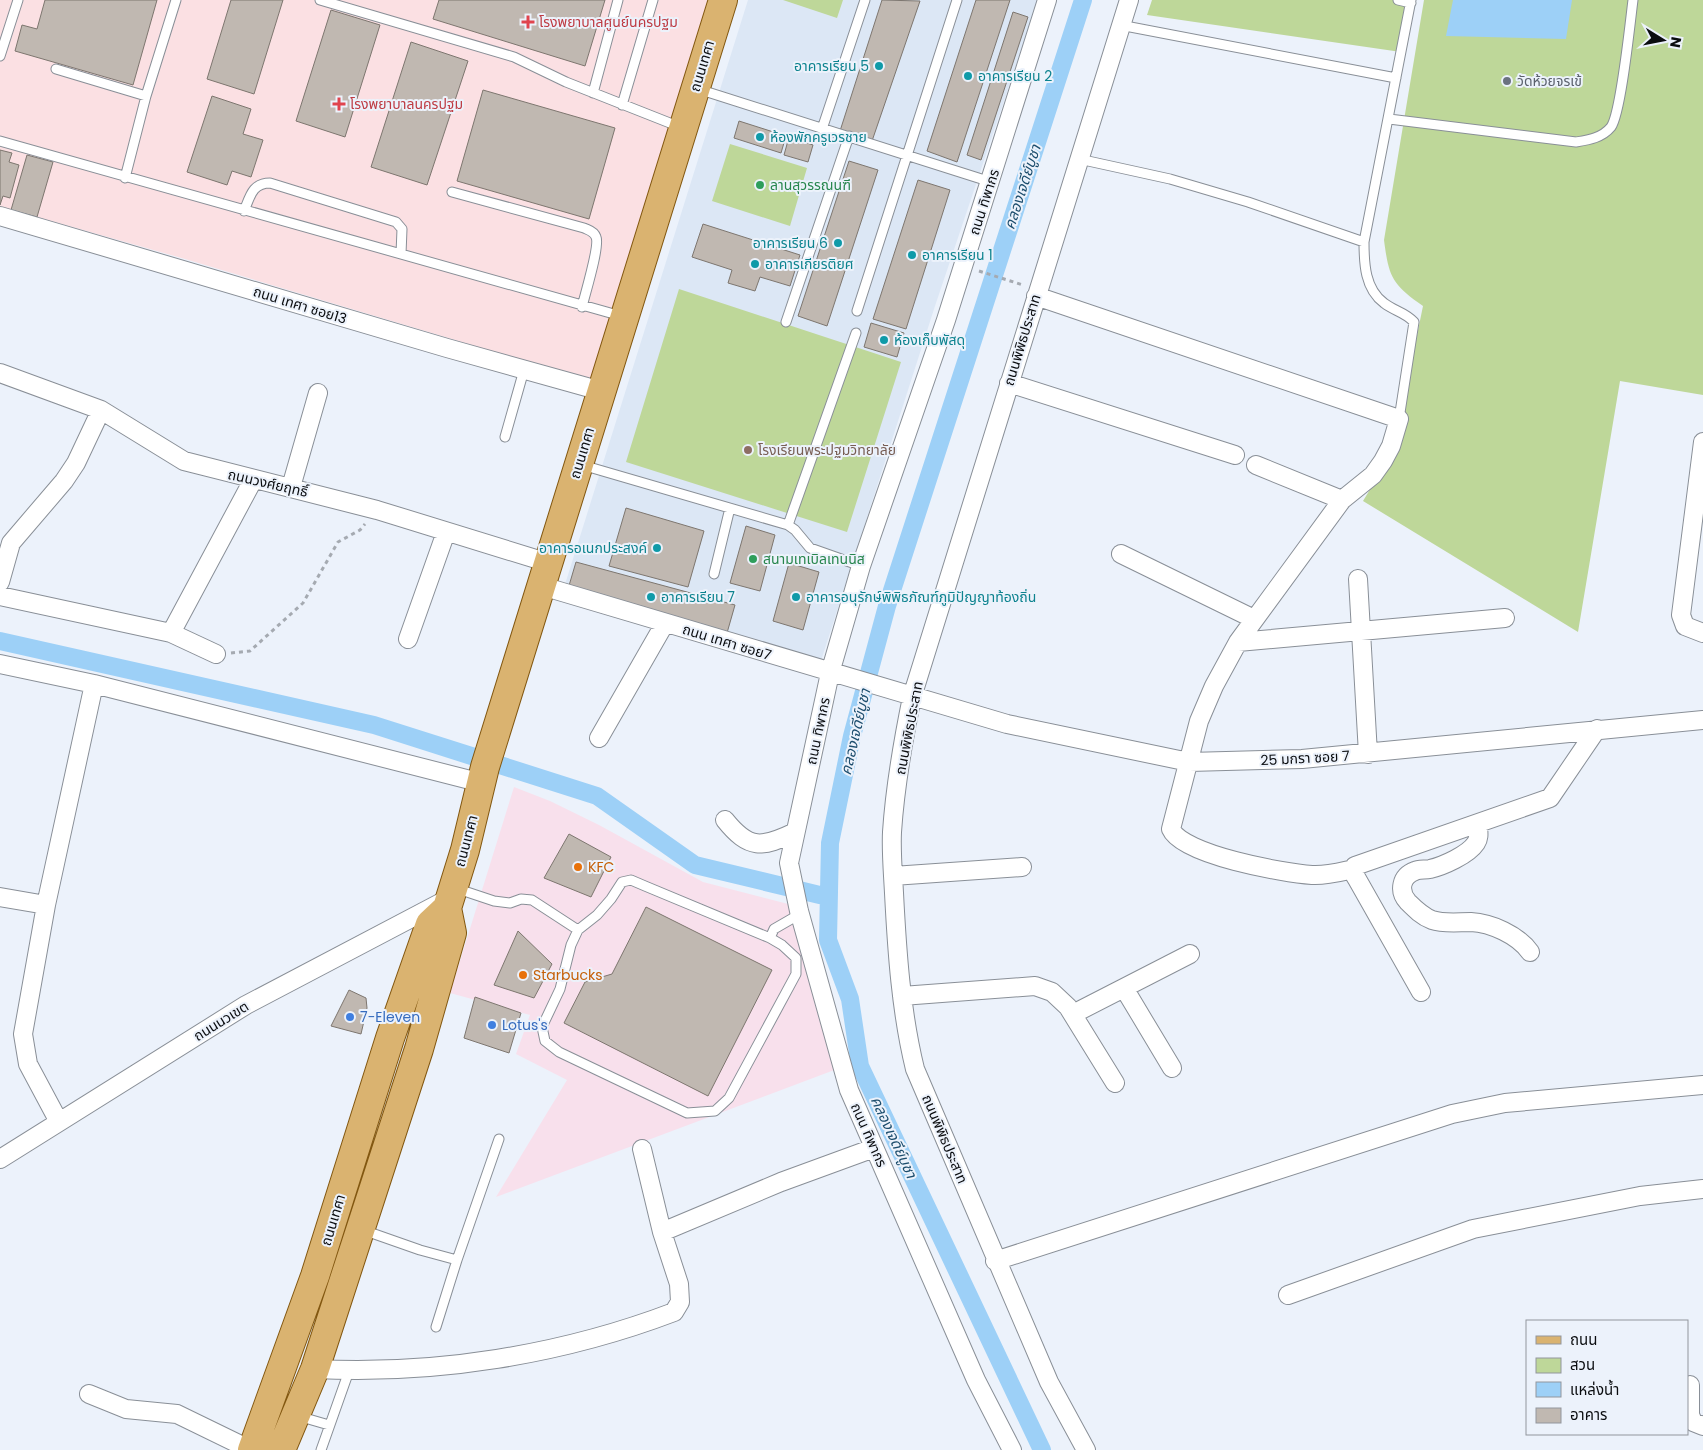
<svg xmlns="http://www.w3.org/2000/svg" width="1703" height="1450" font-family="Poppins,'Noto Sans Thai',sans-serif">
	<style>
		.commercial { fill: #f8e0ec }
		.built { fill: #dce7f5 }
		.medical { fill: #fbe0e3 }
		.green { fill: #bed799 }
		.water { fill: #9dd0f7 }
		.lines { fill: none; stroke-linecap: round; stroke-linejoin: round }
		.canal { stroke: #9dd0f7; stroke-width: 18 }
		.building { fill: #c0b8b1; stroke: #7d766f }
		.service-casing { stroke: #898f97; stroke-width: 11 }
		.minor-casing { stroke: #898f97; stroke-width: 20 }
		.primary-casing { stroke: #825710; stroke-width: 30 }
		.path { stroke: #a5aab1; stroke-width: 3; stroke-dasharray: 4 4; stroke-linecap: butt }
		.service { stroke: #fff; stroke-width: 9 }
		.minor { stroke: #fff; stroke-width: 18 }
		.primary { stroke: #dab370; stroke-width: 28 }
		.health-dot { fill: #e0444e; stroke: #ecf2fb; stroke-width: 2 }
		.culture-dot { fill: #0f9aa8; stroke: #ecf2fb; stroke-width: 2 }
		.worship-dot { fill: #6b7280; stroke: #ecf2fb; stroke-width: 2 }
		.leisure-dot { fill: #2e9e5b; stroke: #ecf2fb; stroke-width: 2 }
		.education-dot { fill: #8d6e63; stroke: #ecf2fb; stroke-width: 2 }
		.food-dot { fill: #e8710a; stroke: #ecf2fb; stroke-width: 2 }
		.shop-dot { fill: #3f7fe0; stroke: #ecf2fb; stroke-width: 2 }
		.labels { text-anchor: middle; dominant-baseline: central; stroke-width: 4; stroke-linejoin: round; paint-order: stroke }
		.health-label { font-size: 14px; fill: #be3a42; stroke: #ecf2fb; text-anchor: start }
		.street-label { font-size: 14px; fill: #0a0c0f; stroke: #ecf2fb }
		.culture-label { font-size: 14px; fill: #0d838f; stroke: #ecf2fb; text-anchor: start }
		.worship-label { font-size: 14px; fill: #5b616d; stroke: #ecf2fb; text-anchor: start }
		.leisure-label { font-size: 14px; fill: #27864d; stroke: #ecf2fb; text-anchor: start }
		.education-label { font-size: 14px; fill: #785e54; stroke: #ecf2fb; text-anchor: start }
		.food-label { font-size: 14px; fill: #c56008; stroke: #ecf2fb; text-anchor: start }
		.shop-label { font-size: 14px; fill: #366cbe; stroke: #ecf2fb; text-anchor: start }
		.water-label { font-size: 15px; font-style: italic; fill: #1c4d6d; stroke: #ecf2fb }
	</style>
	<rect width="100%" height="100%" fill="#ecf2fb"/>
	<path class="commercial" d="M 514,787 L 550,801 L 599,825 L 703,882 L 792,905 L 837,1069 L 496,1197 L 567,1080 L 516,1054 L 530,1015 L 450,993 Z"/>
	<path class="built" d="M 748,0 L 1038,0 L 935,306 L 819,667 L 562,594 Z"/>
	<path class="medical" d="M 0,0 L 711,0 L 592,381 L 185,259 L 37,217 L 0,208 Z"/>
	<path class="green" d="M 783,0 L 843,0 L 837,18 Z
		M 1152,0 L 1411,0 L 1401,52 L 1147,15 Z
		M 1424,0 L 1703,0 L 1703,395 L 1620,381 L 1578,632 L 1363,501 L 1383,468 L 1397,433 L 1423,306 C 1392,284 1389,278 1384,240 Z
		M 730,144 L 807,168 L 790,226 L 712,201 Z
		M 679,289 L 901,362 L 847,532 L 626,462 Z"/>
	<path class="water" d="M 1453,0 L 1572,0 L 1566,39 L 1446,36 Z"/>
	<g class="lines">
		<path class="canal" d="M 0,641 L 374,725 L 597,796 L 695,865 L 828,897
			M 1042,1450 L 860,1066 L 850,999 L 828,940 L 830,843 L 852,736 L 887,606 L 1083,0"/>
	</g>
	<path class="building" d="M 45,0 L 157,0 L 133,85 L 15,51 L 22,25 L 37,29 Z
		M 231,0 L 283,0 L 254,94 L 207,79 Z
		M 439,0 L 605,0 L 585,66 L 433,19 Z
		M 882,0 L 920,1 L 872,141 L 840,131 Z
		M 976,0 L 1010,0 L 957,162 L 927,151 Z
		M 331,10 L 380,25 L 345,137 L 296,121 Z
		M 1013,12 L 1028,17 L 981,160 L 967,155 Z
		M 411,42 L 468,61 L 427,185 L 371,167 Z
		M 483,90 L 615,128 L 589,219 L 457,181 Z
		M 212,96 L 251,109 L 243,134 L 263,140 L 251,177 L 232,171 L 227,185 L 187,172 Z
		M 739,121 L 786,136 L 781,153 L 734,138 Z
		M 789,137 L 813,145 L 808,162 L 784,155 Z
		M 0,150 L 12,153 L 9,162 L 19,165 L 10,198 L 3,196 L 0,205 Z
		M 27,155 L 53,162 L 37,217 L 11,210 Z
		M 849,161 L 878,170 L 827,326 L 798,316 Z
		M 918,180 L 950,190 L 906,329 L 873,319 Z
		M 703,224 L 800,255 L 790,286 L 760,277 L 755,291 L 728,283 L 732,270 L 692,257 Z
		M 871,323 L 904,333 L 897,357 L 864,347 Z
		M 626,508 L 704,531 L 688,587 L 609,566 Z
		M 746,526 L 775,535 L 760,591 L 730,583 Z
		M 576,562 L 735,605 L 727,633 L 568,589 Z
		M 789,563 L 819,572 L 803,630 L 773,621 Z
		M 569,834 L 611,857 L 591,897 L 544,878 Z
		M 646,907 L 772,970 L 708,1096 L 564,1023 L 585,982 L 612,974 Z
		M 518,931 L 552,964 L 534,998 L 494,985 Z
		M 349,990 L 366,998 L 367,1008 L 361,1034 L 331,1026 Z
		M 475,997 L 521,1013 L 509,1053 L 464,1038 Z"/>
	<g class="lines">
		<defs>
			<path id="service" d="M 320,0 L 514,57 L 566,82 L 680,127
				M 1398,0 L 1411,3
				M 1120,25 L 1396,78
				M 0,56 L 18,0
				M 56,69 L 146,96
				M 698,89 L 991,182
				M 593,93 L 618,0
				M 622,105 L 653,0
				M 1389,119 L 1576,142 C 1588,140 1602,138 1611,127 C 1621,113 1630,23 1633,0
				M 822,129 L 865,0
				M 0,141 L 621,316
				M 1079,159 L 1170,179 L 1248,202 L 1364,242
				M 125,178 L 146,96 L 176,0
				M 452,192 L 584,228 C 588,230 594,231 596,237 C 600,246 585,294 582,307
				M 244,211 C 250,197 252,183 270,183 L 396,222 L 402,229 L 401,254
				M 857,311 L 957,0
				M 786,322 L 849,136
				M 1399,419 L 1414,322 C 1405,312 1394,311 1384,303 C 1365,289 1364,264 1364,242 L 1411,0
				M 505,437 L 524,370
				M 582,465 L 788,525 L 795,530 L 810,548 L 861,566
				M 788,525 L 856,333
				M 714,574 L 730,508
				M 455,888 L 494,901 L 510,903 L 521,899 L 532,900 L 578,930
				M 770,938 L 782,945 L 796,958 L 796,974 L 729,1098 L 715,1111 L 687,1113 L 559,1052 L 545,1041 L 542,1027 L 560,989 L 571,945 L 578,930 L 597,915 L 611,899 L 622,882 L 631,880 L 645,886 L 770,938 L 774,929 L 800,914
				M 363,1230 L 420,1250 L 457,1260 L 499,1139
				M 436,1327 L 457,1260
				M 298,1416 L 329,1425
				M 321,1450 L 349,1371"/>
			<path id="minor" d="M 0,216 L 447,348 L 601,391
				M 1036,296 L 1399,419 L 1391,446 L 1383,461 L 1373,475 L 1342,500 L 1238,642 L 1214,686 L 1199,721 L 1171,829 C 1182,855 1284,873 1312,875 C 1326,876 1340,872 1354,869
				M 0,373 L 101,410 L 184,461 L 377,510 L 549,563
				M 1009,383 L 1235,455
				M 1703,442 L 1681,615 L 1685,626 L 1703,633
				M 1256,465 L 1342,500
				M 291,487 L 318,393
				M 1121,554 L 1254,619
				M 1358,579 L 1368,754
				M 0,582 L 11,543 L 64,481 L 76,463 L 101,410
				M 542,586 L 1007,724 L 1189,762 L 1302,759 L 1703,720
				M 0,596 L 171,633 L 216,654
				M 171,633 L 253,480
				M 408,639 L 446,532
				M 1238,642 L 1505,618
				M 0,664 L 94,684 L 482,783
				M 599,738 L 665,623
				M 725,820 C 749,850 762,848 795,832
				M 1478,824 C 1478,831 1480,837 1476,843 C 1468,855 1443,866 1430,869 C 1425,870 1419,869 1415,871 C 1401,876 1398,891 1408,902 C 1415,909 1422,916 1432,920 C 1444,924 1458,922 1471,922 C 1491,923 1518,935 1530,952
				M 893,876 L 1022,867
				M 0,897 L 46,905
				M 1124,988 L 1172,1068
				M 1421,992 L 1357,879 L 1354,874 L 1355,866 L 1550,798 L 1597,729
				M 902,996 L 1035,986 L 1052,992 L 1068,1007 L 1115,1083
				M 1073,1014 L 1190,954
				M 59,1122 L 28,1064 L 23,1034 L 46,905 L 94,684
				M 0,1159 L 246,1005 L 442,902
				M 662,1232 L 781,1182 L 874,1148
				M 995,1261 L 1452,1114 L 1505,1103 L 1703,1085
				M 1288,1295 L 1473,1229 L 1640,1196 L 1703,1189
				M 315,1369 C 435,1375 561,1355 674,1312 L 680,1302 L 679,1284 L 662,1232 L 642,1149
				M 1690,1385 L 1690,1415 L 1693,1422 L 1703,1426
				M 89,1394 L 126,1409 L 177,1414 L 251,1450
				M 1012,1450 L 976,1380 L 849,1090 L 799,911 L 789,863 L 830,673 L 861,566 L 946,320 L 1047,0
				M 1086,1450 L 1049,1382 L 915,1069 C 901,1012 897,951 894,893 C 893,873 891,852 892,832 C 895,787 903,741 912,697 L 1129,0"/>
			<path id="primary" d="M 252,1450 L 315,1276 L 390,1038 L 430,924 L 447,908
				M 281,1450 L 315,1369 L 419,1049 L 452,933 L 447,908 L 465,850 L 485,767 L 723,0"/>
		</defs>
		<use href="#service" class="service-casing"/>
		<use href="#minor" class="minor-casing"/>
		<use href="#primary" class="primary-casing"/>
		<path class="path" d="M 979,271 L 1023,285
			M 231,653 L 250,651 L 303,603 L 338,542 L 360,530 L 365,524"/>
		<use href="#service" class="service"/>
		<use href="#minor" class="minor"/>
		<use href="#primary" class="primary"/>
	</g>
	<g class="health-dot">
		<path d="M525.5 14.5h5v5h5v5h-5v5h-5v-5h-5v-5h5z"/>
		<path d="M336.5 96.5h5v5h5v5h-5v5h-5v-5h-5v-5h5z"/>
	</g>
	<g class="culture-dot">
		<circle cx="879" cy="66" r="5"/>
		<circle cx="968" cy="76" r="5"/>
		<circle cx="760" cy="137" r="5"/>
		<circle cx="838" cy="243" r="5"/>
		<circle cx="912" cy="255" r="5"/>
		<circle cx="755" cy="264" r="5"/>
		<circle cx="884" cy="340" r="5"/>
		<circle cx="657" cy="548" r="5"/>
		<circle cx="651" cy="597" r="5"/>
		<circle cx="796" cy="597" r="5"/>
	</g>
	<circle class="worship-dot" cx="1507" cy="81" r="5"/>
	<g class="leisure-dot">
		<circle cx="760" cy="185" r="5"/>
		<circle cx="753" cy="559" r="5"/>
	</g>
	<circle class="education-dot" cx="748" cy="450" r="5"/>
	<g class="food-dot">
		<circle cx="578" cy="867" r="5"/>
		<circle cx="523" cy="975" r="5"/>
	</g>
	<g class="shop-dot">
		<circle cx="350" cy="1017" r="5"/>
		<circle cx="492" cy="1025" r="5"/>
	</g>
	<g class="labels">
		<g class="health-label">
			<text x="539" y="22">โรงพยาบาลศูนย์นครปฐม</text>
			<text x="350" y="104">โรงพยาบาลนครปฐม</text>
		</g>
		<g class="street-label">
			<text transform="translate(702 66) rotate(-73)">ถนนเทศา</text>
			<text transform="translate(984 202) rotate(-72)">ถนน ทิพากร</text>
			<text transform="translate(300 305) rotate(17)">ถนน เทศา ซอย13</text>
			<text transform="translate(1022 340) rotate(-73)">ถนนพิพิธประสาท</text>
			<text transform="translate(582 453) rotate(-73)">ถนนเทศา</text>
			<text transform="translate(268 483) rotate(13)">ถนนวงศ์ยฤทธิ์</text>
			<text transform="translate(727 642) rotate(17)">ถนน เทศา ซอย7</text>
			<text transform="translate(909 728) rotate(-79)">ถนนพิพิธประสาท</text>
			<text transform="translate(818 731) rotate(-78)">ถนน ทิพากร</text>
			<text transform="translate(1305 758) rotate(-3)">25 มกรา ซอย 7</text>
			<text transform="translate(466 841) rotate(-75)">ถนนเทศา</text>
			<text transform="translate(221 1021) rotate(-32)">ถนนนวเขต</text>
			<text transform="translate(869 1135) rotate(66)">ถนน ทิพากร</text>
			<text transform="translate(945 1139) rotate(67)">ถนนพิพิธประสาท</text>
			<text transform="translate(333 1220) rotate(-73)">ถนนเทศา</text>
		</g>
		<g class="culture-label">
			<text x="869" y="66" text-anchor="end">อาคารเรียน 5</text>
			<text x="978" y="76">อาคารเรียน 2</text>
			<text x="770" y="137">ห้องพักครูเวรชาย</text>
			<text x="828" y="243" text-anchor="end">อาคารเรียน 6</text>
			<text x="922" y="255">อาคารเรียน 1</text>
			<text x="765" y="264">อาคารเกียรติยศ</text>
			<text x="894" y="340">ห้องเก็บพัสดุ</text>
			<text x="647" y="548" text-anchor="end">อาคารอเนกประสงค์</text>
			<text x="661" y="597">อาคารเรียน 7</text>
			<text x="806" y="597">อาคารอนุรักษ์พิพิธภัณฑ์ภูมิปัญญาท้องถิ่น</text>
		</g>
		<g class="worship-label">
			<text x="1517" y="81">วัดห้วยจรเข้</text>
		</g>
		<g class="leisure-label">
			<text x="770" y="185">ลานสุวรรณนฑี</text>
			<text x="763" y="559">สนามเทเบิลเทนนิส</text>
		</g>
		<g class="education-label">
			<text x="758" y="450">โรงเรียนพระปฐมวิทยาลัย</text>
		</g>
		<g class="food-label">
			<text x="588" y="867">KFC</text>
			<text x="533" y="975">Starbucks</text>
		</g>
		<g class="shop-label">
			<text x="360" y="1017">7-Eleven</text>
			<text x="502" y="1025">Lotus's</text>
		</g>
		<g class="water-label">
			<text transform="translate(1022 187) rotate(-72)">คลองเจดีย์บูชา</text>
			<text transform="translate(855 732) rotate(-77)">คลองเจดีย์บูชา</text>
			<text transform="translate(894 1137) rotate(65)">คลองเจดีย์บูชา</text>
		</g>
	</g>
	<rect x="1526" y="1320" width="162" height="115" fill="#ecf2fb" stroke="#92969d"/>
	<rect x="1536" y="1336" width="25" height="8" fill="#dab370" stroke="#92969d"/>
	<text x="1570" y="1345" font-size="15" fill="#0a0c0f">ถนน</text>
	<rect x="1536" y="1358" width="25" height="15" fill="#bed799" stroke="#92969d"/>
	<text x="1570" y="1370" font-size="15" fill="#0a0c0f">สวน</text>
	<rect x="1536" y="1382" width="25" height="15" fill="#9dd0f7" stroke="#92969d"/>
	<text x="1570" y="1395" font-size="15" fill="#0a0c0f">แหล่งน้ำ</text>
	<rect x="1536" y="1408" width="25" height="15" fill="#c0b8b1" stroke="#92969d"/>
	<text x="1570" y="1420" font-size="15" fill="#0a0c0f">อาคาร</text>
	<g transform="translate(1663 40) rotate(100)" stroke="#ecf2fb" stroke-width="4" paint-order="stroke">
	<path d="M0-4L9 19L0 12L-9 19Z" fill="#0a0c0f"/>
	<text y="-8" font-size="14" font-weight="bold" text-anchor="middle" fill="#0a0c0f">N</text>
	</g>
</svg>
